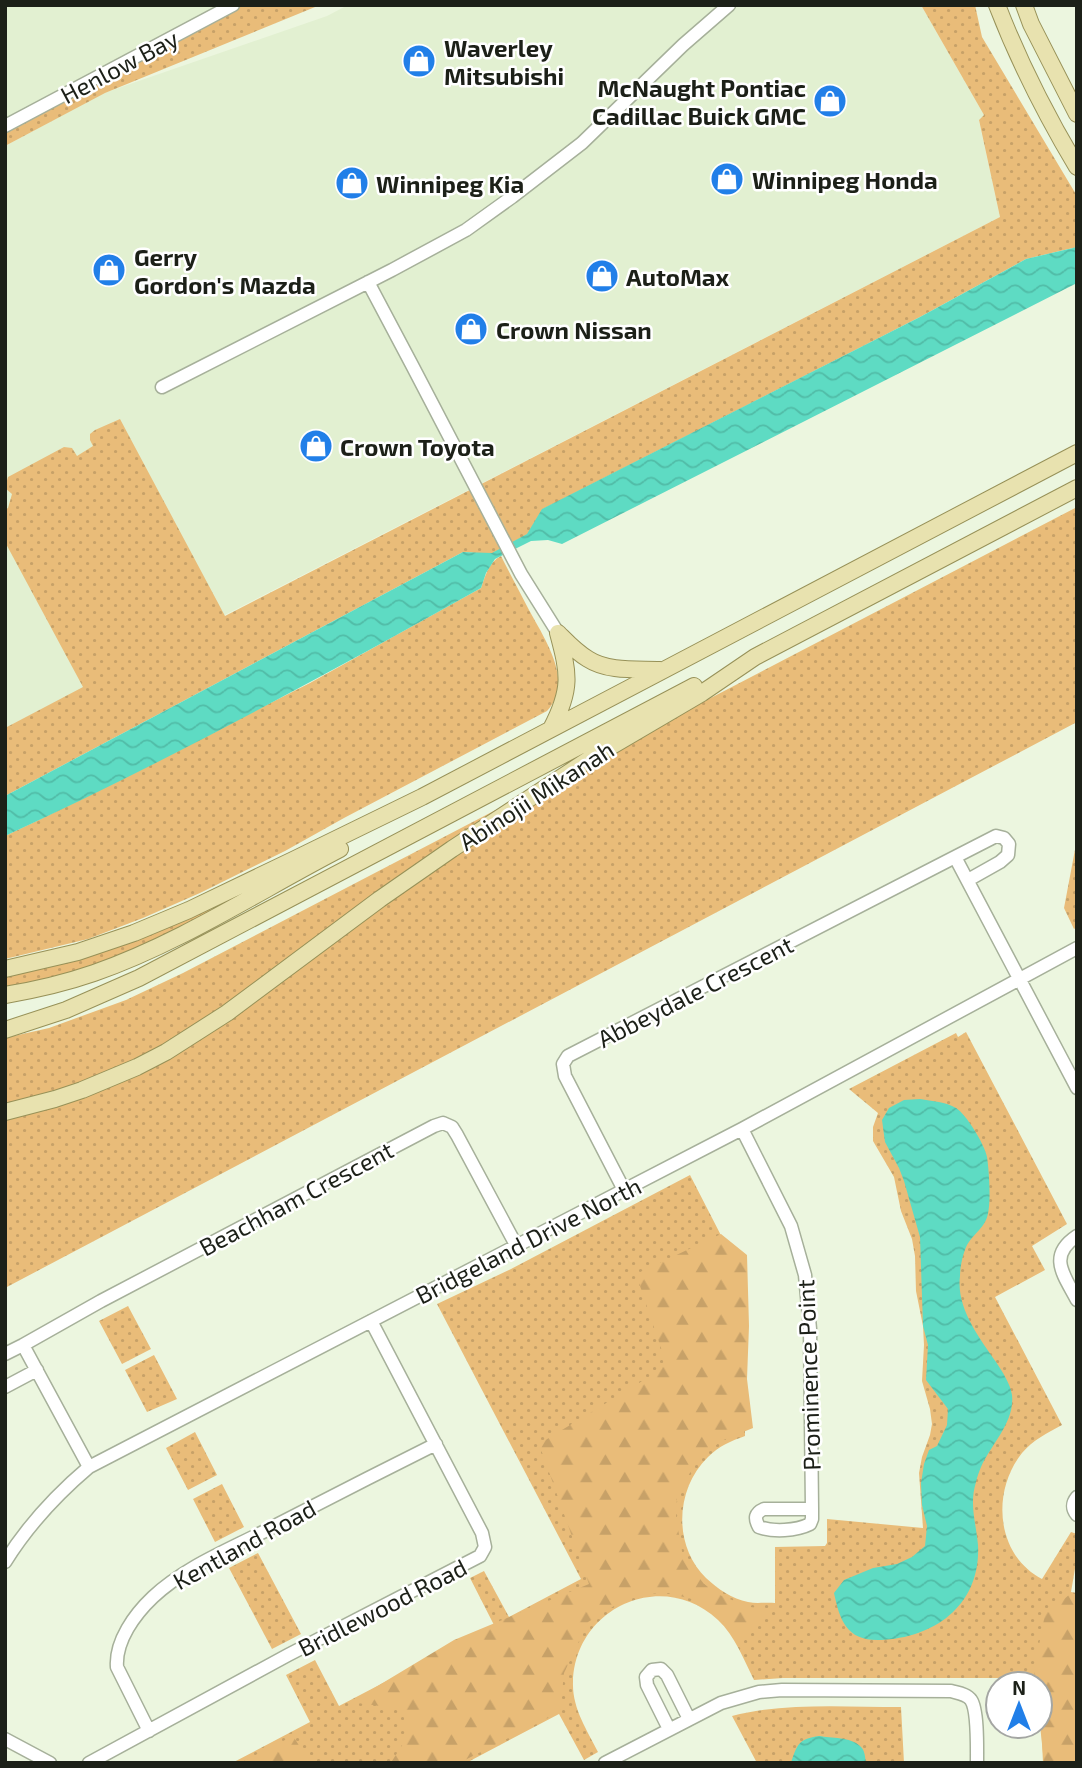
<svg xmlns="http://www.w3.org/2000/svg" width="1082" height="1768" font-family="'Exo 2',sans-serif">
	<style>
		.built { fill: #e2f0d1 }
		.grass { fill: url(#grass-dots) }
		.forest { fill: url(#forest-firs) }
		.water { fill: url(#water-waves) }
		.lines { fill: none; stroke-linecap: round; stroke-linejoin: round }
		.minor-casing { stroke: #a6b09a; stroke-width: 15 }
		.major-casing { stroke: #979158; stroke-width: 18 }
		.minor { stroke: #fff; stroke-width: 12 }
		.major { stroke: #e8e2af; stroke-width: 16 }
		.labels { text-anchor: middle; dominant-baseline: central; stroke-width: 5; stroke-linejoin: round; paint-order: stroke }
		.poi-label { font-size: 24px; font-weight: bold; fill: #1c2018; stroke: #fff; text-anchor: start }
		.street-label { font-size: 24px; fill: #1c2018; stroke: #fff }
	</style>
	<defs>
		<pattern id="grass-dots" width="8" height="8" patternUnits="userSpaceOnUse" patternTransform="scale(1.75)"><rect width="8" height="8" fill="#e9bc79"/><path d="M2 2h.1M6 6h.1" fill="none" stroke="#c7a168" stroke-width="1.8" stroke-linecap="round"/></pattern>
		<pattern id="forest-firs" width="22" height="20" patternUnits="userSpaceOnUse" patternTransform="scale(1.75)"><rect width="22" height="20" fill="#e9bc79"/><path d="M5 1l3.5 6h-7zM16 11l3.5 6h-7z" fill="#c7a168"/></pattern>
		<pattern id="water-waves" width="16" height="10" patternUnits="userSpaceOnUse" patternTransform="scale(1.75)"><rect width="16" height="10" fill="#5edbc3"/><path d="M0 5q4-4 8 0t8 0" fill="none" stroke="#51bca7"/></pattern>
	</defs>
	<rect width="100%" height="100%" fill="#ecf6df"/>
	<path class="built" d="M 5,5 L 233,5 L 5,126 Z
		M 348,5 L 921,5 L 984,115 L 979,121 L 1000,217 L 5,728 L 5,146 L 104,93 L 327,16 Z"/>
	<path class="grass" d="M 233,5 L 320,5 L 105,93 L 5,146 L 5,126 Z
		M 921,5 L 975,5 L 982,37 L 1077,196 L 1077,247 L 1026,259 L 920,317 L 543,509 L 528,534 L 492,554 L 463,552 L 5,796 L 5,728 L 83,687 L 5,542 L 5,510 L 8,508 L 12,494 L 5,488 L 8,477 L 64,447 L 72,448 L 77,456 L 93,446 L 90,440 L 90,434 L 95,430 L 120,419 L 225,616 L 1000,217 L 979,120 L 984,115 Z
		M 1077,507 L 1077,722 L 5,1288 L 5,1038 L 49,1028 L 126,1000 L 183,973 Z
		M 501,556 C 510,574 520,592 529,610 C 544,638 575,682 547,711 L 344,818 L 285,851 L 200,893 L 143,918 L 88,939 L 5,959 L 5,836 L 47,816 L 310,683 L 481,588 C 485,576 489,562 501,556 Z
		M 1077,839 L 1077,927 L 1074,929 L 1064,908 Z
		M 210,908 L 211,911 L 187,925 L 95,967 L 5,990 L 5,975 Z
		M 966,1032 L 1067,1224 L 1032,1246 L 1045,1270 L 995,1297 L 1062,1425 C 1047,1433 1033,1440 1022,1453 C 991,1492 996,1555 1042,1579 L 1071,1532 L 1077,1534 L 1077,1557 L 1071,1592 L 1077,1593 L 1077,1763 L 1043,1763 L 1039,1678 L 783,1678 L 754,1680 C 744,1660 735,1636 718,1620 C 663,1568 575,1607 573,1682 C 572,1708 587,1730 598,1752 L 584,1760 L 559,1714 L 466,1763 L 232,1763 L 310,1722 L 286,1675 L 315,1660 L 339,1706 L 494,1625 L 470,1578 L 484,1571 L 509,1617 L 581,1579 L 437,1304 L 511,1269 L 690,1175 L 729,1251 L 745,1327 L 745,1436 C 731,1441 719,1446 708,1457 C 675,1489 673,1546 706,1578 C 718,1589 732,1599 748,1602 C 757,1604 766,1602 775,1603 L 775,1547 L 825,1546 L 827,1543 L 827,1519 L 923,1528 L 919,1473 L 922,1457 L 930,1435 L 932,1424 L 930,1409 L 922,1381 L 924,1345 L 923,1326 L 916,1291 L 915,1256 L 912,1239 L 901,1211 L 894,1177 L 873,1141 L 873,1127 L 878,1113 L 849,1089 L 956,1033 L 958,1037 Z
		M 128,1306 L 151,1349 L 122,1364 L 99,1321 Z
		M 154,1355 L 177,1399 L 147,1412 L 125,1370 Z
		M 195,1432 L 217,1475 L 188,1490 L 166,1448 Z
		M 222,1484 L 244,1527 L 215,1542 L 193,1499 Z
		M 258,1553 L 301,1634 L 272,1649 L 229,1568 Z
		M 901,1707 L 904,1763 L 757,1763 L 732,1716 C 785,1702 846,1707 901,1707 Z"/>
	<path class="forest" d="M 721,1234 L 747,1255 L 749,1326 L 747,1379 L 753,1428 L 721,1441 L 696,1462 L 677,1496 L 676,1518 L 683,1557 L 704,1584 L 722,1596 L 750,1607 L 769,1609 L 739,1647 L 727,1625 L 711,1611 L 692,1599 L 668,1593 L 643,1594 L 619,1603 L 588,1622 L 564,1673 L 560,1712 L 459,1763 L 393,1763 L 392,1761 L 408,1736 L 402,1709 L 351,1702 L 454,1640 L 589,1584 L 539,1444 L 662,1369 L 664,1357 L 636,1274 Z
		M 1069,1595 L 1077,1595 L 1077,1763 L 1044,1763 L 1040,1725 L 1040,1684 L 1035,1684 L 1034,1671 L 1045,1614 Z
		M 293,1736 L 310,1763 L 240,1763 Z"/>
	<path class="water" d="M 1077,247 L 1077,283 L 562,544 L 548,540 L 531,541 L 495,559 L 486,573 L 481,588 C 325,675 168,761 5,836 L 5,796 L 463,552 L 492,553 L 527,534 L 542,509 L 920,317 L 1026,259 Z
		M 920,1099 C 932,1101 946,1102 956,1108 C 966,1114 985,1145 987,1157 C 989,1170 992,1208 986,1220 C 982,1229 972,1236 967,1245 C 963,1253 960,1267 960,1276 C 956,1308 979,1337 996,1362 C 1003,1373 1010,1383 1012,1395 C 1015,1422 991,1444 981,1467 C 979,1472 977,1477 976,1482 C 969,1505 976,1522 978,1545 C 981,1604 936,1638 880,1640 C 847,1641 840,1621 834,1593 L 844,1580 L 873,1568 L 897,1564 L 912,1557 L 925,1546 L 927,1526 L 922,1505 L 921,1483 L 924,1464 L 929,1450 L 937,1446 L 947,1425 L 948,1409 L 926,1380 L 928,1345 L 923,1326 L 920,1237 L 904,1181 L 899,1168 L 885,1142 L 882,1120 L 889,1108 L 904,1100 Z
		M 819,1736 C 831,1738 851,1737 860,1746 C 865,1750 865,1757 866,1763 L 791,1763 C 797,1744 799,1739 819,1736 Z"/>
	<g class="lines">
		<defs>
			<path id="minor" d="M 5,126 L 233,5
				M 368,282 L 413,367 L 521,574 L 558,633
				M 162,387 L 392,270 L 466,230 L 512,197 L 582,143 L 683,45 L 729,5
				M 955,857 L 996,836 L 1004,838 L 1009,844 L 1008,855 L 1000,862 L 968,880
				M 742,1129 L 791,1226 L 805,1275 L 810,1329 L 812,1509 L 812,1519 L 810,1524 C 796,1531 773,1532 759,1527 C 754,1518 755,1513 764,1509 L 812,1509
				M 624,1190 L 565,1076 L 563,1064 L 568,1056 L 955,857 L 1077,1088
				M 1077,1236 C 1047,1256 1064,1275 1077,1300
				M 5,1354 L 23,1345
				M 5,1387 L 37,1370
				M 89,1467 L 23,1345 L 101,1301 L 434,1126 L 443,1123 L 452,1127 L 457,1135 L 516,1245
				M 1077,1497 C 1072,1503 1072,1509 1077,1515
				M 5,1562 C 28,1525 56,1495 89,1467 L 742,1129 L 1077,948
				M 669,1729 L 647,1685 L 646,1677 L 652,1670 L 661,1669 L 667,1675 L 689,1719
				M 149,1731 L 117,1667 C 115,1641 135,1614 153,1597 C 184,1568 226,1551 263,1532 C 321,1502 378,1473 436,1444
				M 5,1739 L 50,1763
				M 89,1763 L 288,1655 L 480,1556 L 485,1547 L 482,1533 L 371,1321
				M 605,1763 L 721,1703 L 759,1692 L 782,1690 L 951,1691 C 958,1693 967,1694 971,1700 C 978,1710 977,1749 977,1763"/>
			<path id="major" d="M 997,5 C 1019,62 1046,115 1077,167
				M 1024,5 L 1031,24 L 1077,114
				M 558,633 C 567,642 576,652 588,659 C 608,672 637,669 660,670
				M 551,729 C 572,689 569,674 558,633
				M 5,969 L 78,952 L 134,933 L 189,910 L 293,860 L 422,797 L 1077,453
				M 5,995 C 35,990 65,983 94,973 C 180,943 259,891 340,849
				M 5,1030 L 66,1010 L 139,978 L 694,686
				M 5,1112 L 55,1099 L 82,1090 L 137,1067 L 166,1052 L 227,1013 L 380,899 L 452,849 L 588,760 L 702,693 L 755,657 L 1077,488"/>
		</defs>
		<use href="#minor" class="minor-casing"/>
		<use href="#major" class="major-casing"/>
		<use href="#minor" class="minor"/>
		<use href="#major" class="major"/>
	</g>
	<defs>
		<symbol id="shop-disc" viewBox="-11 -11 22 22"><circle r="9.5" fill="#217fe8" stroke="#fff"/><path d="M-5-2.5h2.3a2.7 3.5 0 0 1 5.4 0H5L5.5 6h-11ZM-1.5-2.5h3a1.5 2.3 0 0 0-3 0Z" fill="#fff"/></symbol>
	</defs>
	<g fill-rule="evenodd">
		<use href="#shop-disc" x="400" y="42" width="38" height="38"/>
		<use href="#shop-disc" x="811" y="82" width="38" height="38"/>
		<use href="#shop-disc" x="708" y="160" width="38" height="38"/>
		<use href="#shop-disc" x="333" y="164" width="38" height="38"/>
		<use href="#shop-disc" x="90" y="251" width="38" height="38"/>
		<use href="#shop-disc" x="583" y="257" width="38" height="38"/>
		<use href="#shop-disc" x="452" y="310" width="38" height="38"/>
		<use href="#shop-disc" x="297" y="427" width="38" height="38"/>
	</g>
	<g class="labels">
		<g class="poi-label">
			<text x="444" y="47">Waverley<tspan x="444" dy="28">Mitsubishi</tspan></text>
			<text x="806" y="87" text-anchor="end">McNaught Pontiac<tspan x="806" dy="28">Cadillac Buick GMC</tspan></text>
			<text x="752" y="179">Winnipeg Honda</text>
			<text x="376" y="183">Winnipeg Kia</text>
			<text x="134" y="256">Gerry<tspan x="134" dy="28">Gordon's Mazda</tspan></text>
			<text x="626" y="276">AutoMax</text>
			<text x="496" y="329">Crown Nissan</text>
			<text x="340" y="446">Crown Toyota</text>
		</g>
		<g class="street-label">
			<text transform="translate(119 66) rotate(-28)">Henlow Bay</text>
			<text transform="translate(536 795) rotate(-33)">Abinojii Mikanah</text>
			<text transform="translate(695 991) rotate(-27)">Abbeydale Crescent</text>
			<text transform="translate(296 1198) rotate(-28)">Beachham Crescent</text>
			<text transform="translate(528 1240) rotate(-27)">Bridgeland Drive North</text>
			<text transform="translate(808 1375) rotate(-92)">Prominence Point</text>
			<text transform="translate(244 1544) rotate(-29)">Kentland Road</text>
			<text transform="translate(382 1607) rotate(-27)">Bridlewood Road</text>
		</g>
	</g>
	<rect width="1082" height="1768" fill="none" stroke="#1c2018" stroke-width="14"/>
	<g transform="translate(1019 1705)"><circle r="33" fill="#ffffff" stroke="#a4a6a3" stroke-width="2"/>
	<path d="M0-5L12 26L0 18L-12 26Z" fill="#217fe8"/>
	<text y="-10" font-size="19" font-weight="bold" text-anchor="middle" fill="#1c2018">N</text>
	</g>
</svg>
